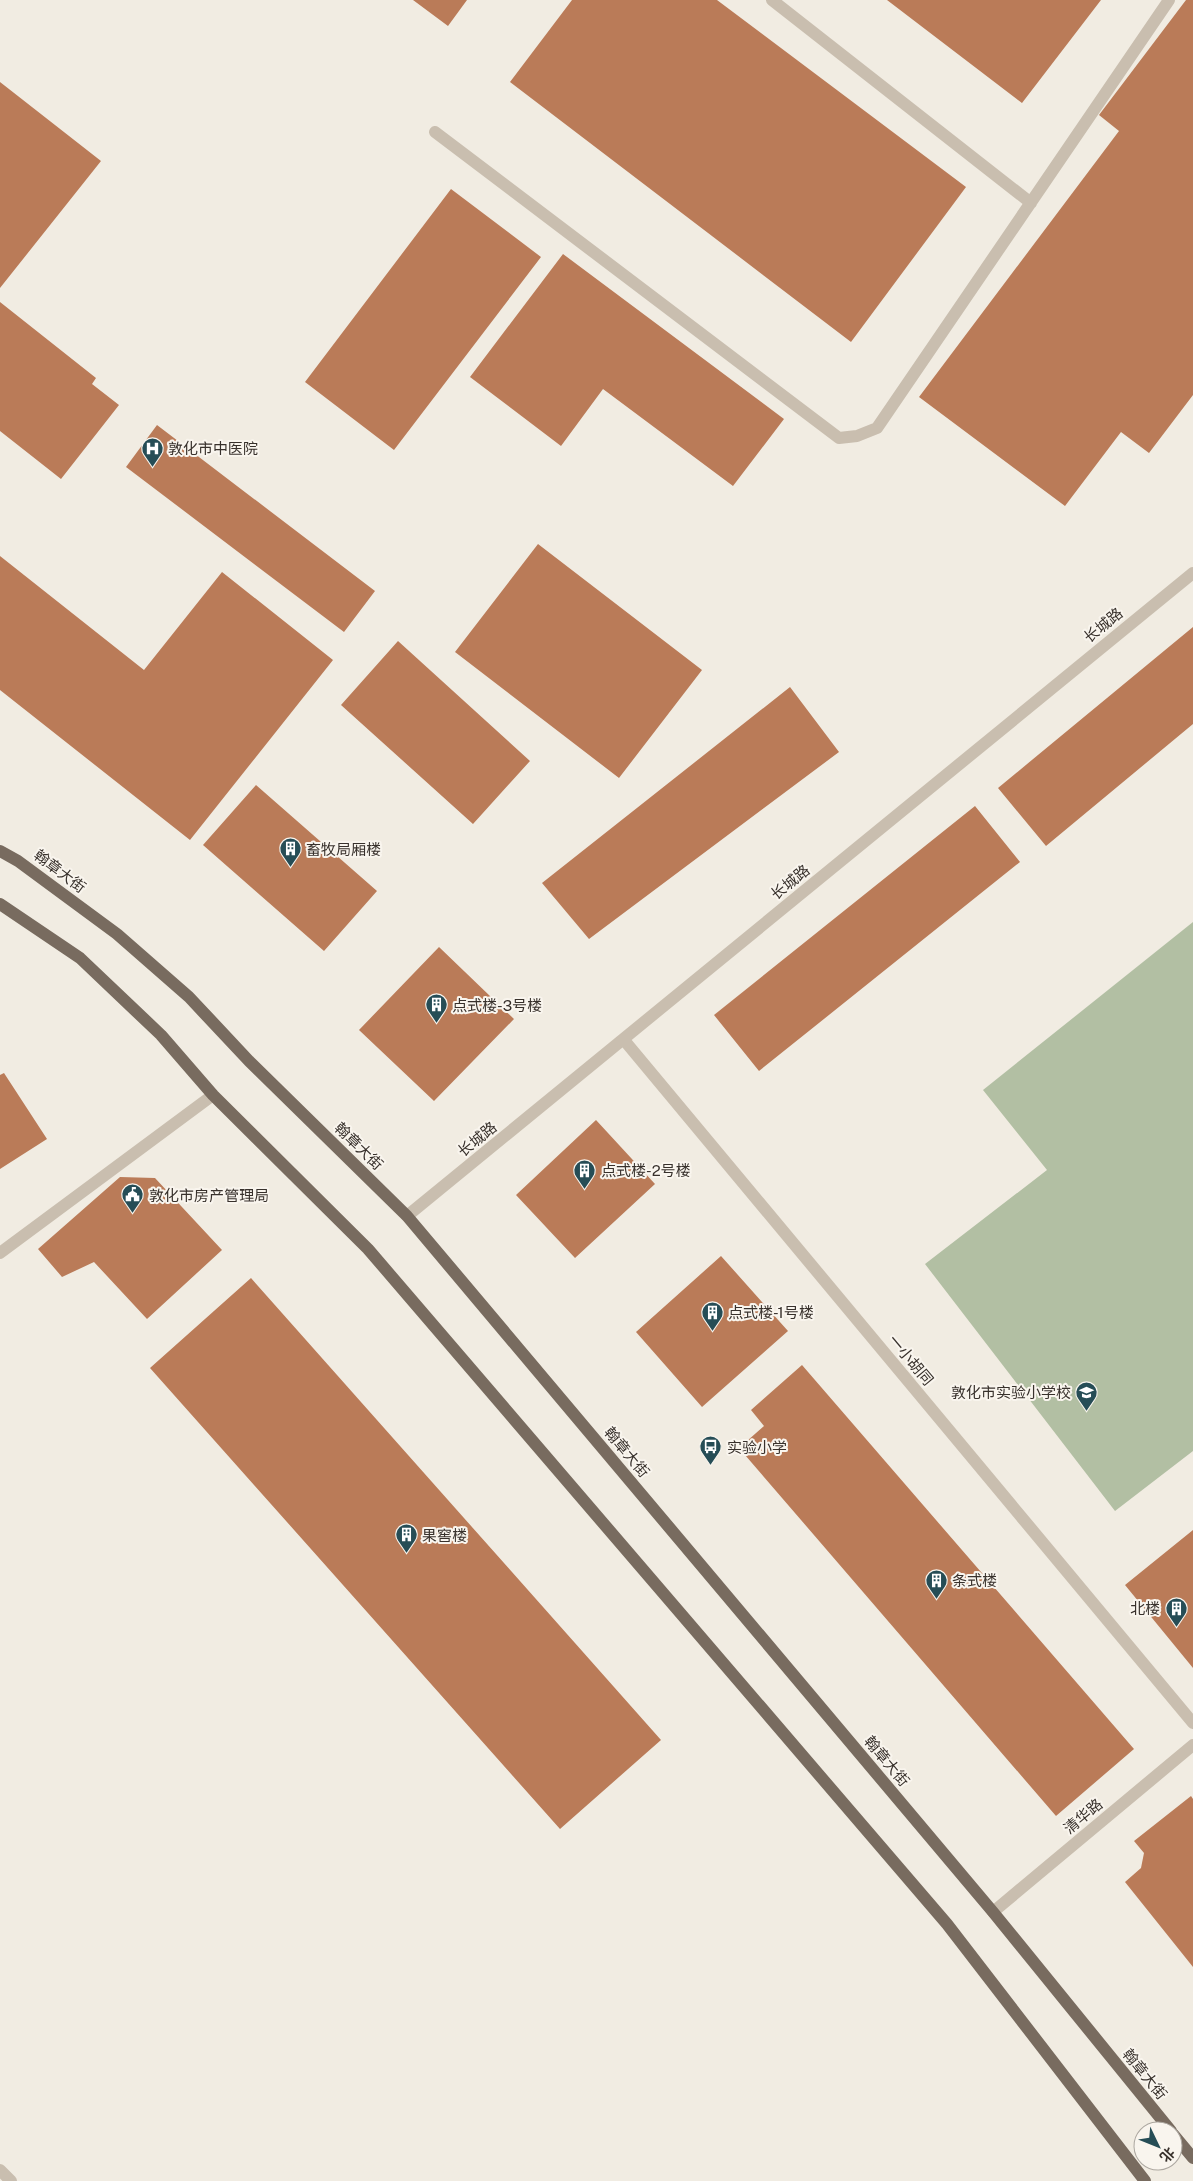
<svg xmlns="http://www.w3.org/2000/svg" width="1193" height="2181" font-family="'Public Sans','Noto Sans SC',sans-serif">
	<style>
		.green { fill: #b2bfa3 }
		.building { fill: #ba7b58 }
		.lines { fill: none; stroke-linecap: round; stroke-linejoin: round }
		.minor { stroke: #c9beaf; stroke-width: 12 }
		.tertiary { stroke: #c9beaf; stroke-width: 12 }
		.primary { stroke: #786b5f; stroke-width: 12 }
		.labels { text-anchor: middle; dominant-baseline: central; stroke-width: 4; stroke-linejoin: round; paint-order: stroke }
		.poi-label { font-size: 15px; fill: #38312c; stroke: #f9f5ee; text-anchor: start }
		.street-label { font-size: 15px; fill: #38312c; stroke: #f9f5ee }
	</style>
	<rect width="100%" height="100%" fill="#f1ece2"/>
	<path class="green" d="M 1193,922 L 1193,1451 L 1115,1511 L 925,1264 L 1047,1170 L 983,1090 Z"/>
	<path class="building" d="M 413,0 L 467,0 L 448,26 Z
		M 572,0 L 717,0 L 966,187 L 851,342 L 510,82 Z
		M 887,0 L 1101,0 L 1022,103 Z
		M 1186,0 L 1193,0 L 1193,395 L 1149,453 L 1121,432 L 1065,506 L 919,397 L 1119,131 L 1099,115 Z
		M 0,82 L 101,161 L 0,288 Z
		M 451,189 L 541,257 L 394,450 L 305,382 Z
		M 563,254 L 784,419 L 733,486 L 603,389 L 561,446 L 470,377 Z
		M 0,302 L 96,378 L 92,384 L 119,405 L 61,479 L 0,431 Z
		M 157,425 L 375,591 L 344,632 L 126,467 Z
		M 538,544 L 702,670 L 619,778 L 455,652 Z
		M 0,556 L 144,670 L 222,572 L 333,660 L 190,840 L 0,690 Z
		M 1193,627 L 1193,724 L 1046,846 L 998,788 Z
		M 398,641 L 530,761 L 473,824 L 341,705 Z
		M 790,687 L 839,752 L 589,939 L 542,883 Z
		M 256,785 L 377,891 L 324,951 L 203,845 Z
		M 975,806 L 1020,862 L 759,1071 L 714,1015 Z
		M 439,947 L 514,1019 L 434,1101 L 359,1030 Z
		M 4,1073 L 47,1139 L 0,1169 L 0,1075 Z
		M 596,1120 L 655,1184 L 575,1258 L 516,1195 Z
		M 120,1177 L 155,1178 L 222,1250 L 147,1319 L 94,1262 L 62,1277 L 38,1249 Z
		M 721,1256 L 788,1331 L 702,1407 L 636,1332 Z
		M 251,1278 L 661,1740 L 560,1829 L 150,1368 Z
		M 802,1365 L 1134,1749 L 1056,1816 L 739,1448 L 764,1426 L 751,1410 Z
		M 1193,1530 L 1193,1668 L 1125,1585 Z
		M 1191,1796 L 1193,1799 L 1193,1967 L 1125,1882 L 1141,1868 L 1144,1853 L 1134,1841 Z"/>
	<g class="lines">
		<path class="minor" d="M 772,0 L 1031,203
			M 435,132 L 839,438 L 857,436 L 877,428 L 1169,0
			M 624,1040 L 1193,1723
			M 407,1216 L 1193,573
			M 0,1253 L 213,1095
			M 0,2170 L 11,2181"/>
		<path class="tertiary" d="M 993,1912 L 1193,1745"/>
		<path class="primary" d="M 0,851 L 18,861 L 117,934 L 189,997 L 249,1061 L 407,1216 L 993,1912 L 1171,2131
			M 0,904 L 80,958 L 161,1035 L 213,1095 L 368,1249 L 947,1924 L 1145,2181
			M 1173,2134 L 1193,2158"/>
	</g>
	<defs>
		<symbol id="hospital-pin" viewBox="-11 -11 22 30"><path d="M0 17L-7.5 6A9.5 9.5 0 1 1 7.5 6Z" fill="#264d56" stroke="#f9f5ee"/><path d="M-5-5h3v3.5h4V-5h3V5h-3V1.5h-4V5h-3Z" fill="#fff"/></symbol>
		<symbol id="building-pin" viewBox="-11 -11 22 30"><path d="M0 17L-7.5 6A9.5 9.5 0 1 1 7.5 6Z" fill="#264d56" stroke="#f9f5ee"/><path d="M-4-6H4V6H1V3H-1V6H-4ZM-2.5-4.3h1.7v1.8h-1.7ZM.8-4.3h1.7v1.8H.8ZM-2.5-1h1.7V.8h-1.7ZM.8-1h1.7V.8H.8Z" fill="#fff"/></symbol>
		<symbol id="civic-pin" viewBox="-11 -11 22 30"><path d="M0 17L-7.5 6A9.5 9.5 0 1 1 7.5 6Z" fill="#264d56" stroke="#f9f5ee"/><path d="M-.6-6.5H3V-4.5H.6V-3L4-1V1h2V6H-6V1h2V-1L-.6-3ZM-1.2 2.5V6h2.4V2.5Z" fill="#fff"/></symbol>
		<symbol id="school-pin" viewBox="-11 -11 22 30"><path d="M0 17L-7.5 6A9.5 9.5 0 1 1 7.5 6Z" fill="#264d56" stroke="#f9f5ee"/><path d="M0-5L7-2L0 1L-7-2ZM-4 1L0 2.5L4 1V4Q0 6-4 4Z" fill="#fff"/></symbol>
		<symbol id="bus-pin" viewBox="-11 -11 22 30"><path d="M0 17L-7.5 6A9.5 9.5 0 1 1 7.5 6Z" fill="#264d56" stroke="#f9f5ee"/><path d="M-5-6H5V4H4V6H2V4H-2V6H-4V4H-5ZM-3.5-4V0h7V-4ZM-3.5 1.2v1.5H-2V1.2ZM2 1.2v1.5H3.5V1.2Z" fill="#fff"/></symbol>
	</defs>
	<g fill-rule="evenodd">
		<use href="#hospital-pin" x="140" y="436" width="25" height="34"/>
		<use href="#building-pin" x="278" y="836" width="25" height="34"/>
		<use href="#building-pin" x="424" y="992" width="25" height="34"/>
		<use href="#building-pin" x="572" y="1158" width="25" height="34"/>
		<use href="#civic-pin" x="120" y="1182" width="25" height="34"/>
		<use href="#building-pin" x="700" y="1300" width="25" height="34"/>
		<use href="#school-pin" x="1074" y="1380" width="25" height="34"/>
		<use href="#bus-pin" x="698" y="1434" width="25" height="34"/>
		<use href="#building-pin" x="394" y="1522" width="25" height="34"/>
		<use href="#building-pin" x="924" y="1568" width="25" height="34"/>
		<use href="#building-pin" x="1164" y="1596" width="25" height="34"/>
	</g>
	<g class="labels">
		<g class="poi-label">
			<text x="168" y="448">敦化市中医院</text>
			<text x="306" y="849">畜牧局厢楼</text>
			<text x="452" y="1005">点式楼-3号楼</text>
			<text x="601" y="1170">点式楼-2号楼</text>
			<text x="149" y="1195">敦化市房产管理局</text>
			<text x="728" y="1312">点式楼-1号楼</text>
			<text x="1071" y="1392" text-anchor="end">敦化市实验小学校</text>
			<text x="727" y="1447">实验小学</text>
			<text x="422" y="1535">果窖楼</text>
			<text x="952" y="1580">条式楼</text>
			<text x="1160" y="1608" text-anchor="end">北楼</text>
		</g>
		<g class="street-label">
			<text transform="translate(1103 625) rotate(-39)">长城路</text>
			<text transform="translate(60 871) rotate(37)">翰章大街</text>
			<text transform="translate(790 882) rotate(-39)">长城路</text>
			<text transform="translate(477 1139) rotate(-39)">长城路</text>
			<text transform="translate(359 1146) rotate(44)">翰章大街</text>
			<text transform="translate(911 1360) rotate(50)">一小胡同</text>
			<text transform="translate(627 1452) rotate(50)">翰章大街</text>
			<text transform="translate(887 1761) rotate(50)">翰章大街</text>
			<text transform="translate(1083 1816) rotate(-40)">清华路</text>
			<text transform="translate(1145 2074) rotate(51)">翰章大街</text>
		</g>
	</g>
	<g transform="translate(1158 2146) rotate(133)"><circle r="24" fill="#f9f5ee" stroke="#aca7a0"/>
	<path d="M0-4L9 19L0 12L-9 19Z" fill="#264d56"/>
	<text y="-8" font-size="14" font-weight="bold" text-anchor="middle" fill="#38312c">北</text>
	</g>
</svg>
